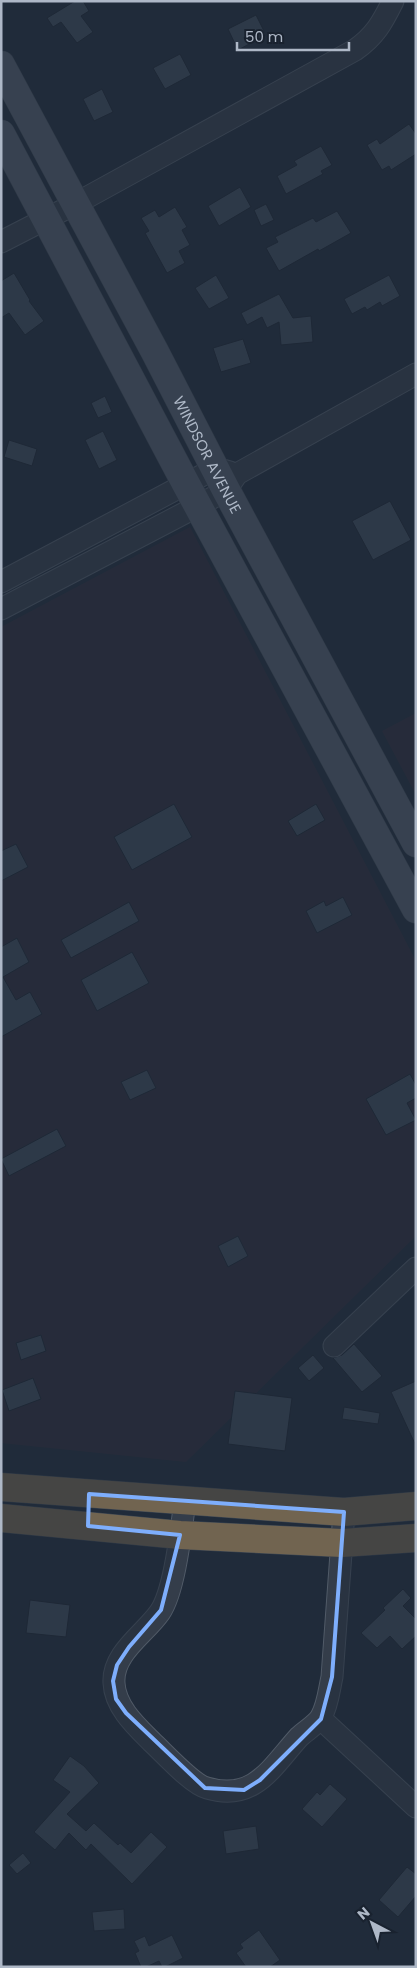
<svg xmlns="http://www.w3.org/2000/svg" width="417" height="1968" font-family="Poppins,sans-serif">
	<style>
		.medical { fill: #2e2c3b }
		.building { fill: #3c495a; stroke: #1b2431 }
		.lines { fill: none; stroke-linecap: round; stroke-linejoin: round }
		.minor-casing { stroke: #515b68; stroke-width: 23 }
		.major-casing { stroke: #3d4654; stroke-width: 29 }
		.highway-casing { stroke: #3e4855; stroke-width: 29 }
		.minor { stroke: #343d4a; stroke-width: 21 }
		.major { stroke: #525c6a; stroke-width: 28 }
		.highway { stroke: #716450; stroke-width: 28 }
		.marked { fill: none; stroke: #7eaefc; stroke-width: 4; stroke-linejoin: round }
		.labels { text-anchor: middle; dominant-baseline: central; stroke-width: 4; stroke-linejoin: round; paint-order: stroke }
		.street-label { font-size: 15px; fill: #aeb8c7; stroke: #19222f }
	</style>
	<rect width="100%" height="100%" fill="#202b3a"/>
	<path class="medical" d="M 190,527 L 416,961 L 416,1236 L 186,1462 L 1,1443 L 1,627 Z
		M 416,713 L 416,795 L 382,731 Z"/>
	<path class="building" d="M 75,1 L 83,1 L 89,11 L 81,16 L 93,32 L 77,43 L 61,22 L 53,27 L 47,18 Z
		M 256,15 L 266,35 L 238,50 L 228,29 Z
		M 180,54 L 191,75 L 165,89 L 153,68 Z
		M 102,89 L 113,112 L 94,121 L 83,99 Z
		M 409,124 L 416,134 L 416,154 L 391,170 L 389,166 L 382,170 L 367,145 L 377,139 L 380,144 Z
		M 321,146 L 332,165 L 321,171 L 323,174 L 286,194 L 277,176 L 297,165 L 294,161 Z
		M 240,187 L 251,207 L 219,226 L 208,206 Z
		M 266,204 L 274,220 L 261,226 L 254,210 Z
		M 175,207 L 187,227 L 182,230 L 190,245 L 179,251 L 185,263 L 167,273 L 145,233 L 149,231 L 141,218 L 155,210 L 159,217 Z
		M 337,211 L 351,233 L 319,251 L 318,249 L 279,271 L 266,248 L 278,242 L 275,237 L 313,218 L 316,222 Z
		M 14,273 L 30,300 L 29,301 L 44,321 L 25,335 L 9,313 L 1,318 L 1,281 Z
		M 216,275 L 229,298 L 209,309 L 195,288 Z
		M 389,275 L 400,296 L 382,306 L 380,302 L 367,310 L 365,307 L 352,314 L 344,299 Z
		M 279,294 L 293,318 L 311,316 L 313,342 L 281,345 L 279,322 L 267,328 L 262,317 L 247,325 L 241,313 Z
		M 243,339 L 251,363 L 221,372 L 213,348 Z
		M 105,396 L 112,412 L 98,418 L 91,403 Z
		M 103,431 L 117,460 L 99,469 L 85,440 Z
		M 9,440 L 37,449 L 32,466 L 4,457 Z
		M 390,501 L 411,540 L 373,560 L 352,521 Z
		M 174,804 L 192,837 L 132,870 L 114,837 Z
		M 316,804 L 325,820 L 297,836 L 288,821 Z
		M 16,844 L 28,867 L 1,881 L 1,851 Z
		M 343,897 L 352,915 L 317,933 L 306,911 L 324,901 L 326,906 Z
		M 129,902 L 139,921 L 71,958 L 61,940 Z
		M 17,938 L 29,962 L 3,977 L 16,1000 L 30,992 L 42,1014 L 1,1037 L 1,947 Z
		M 132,952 L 149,983 L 97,1011 L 81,980 Z
		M 147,1070 L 156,1088 L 130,1100 L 121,1082 Z
		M 410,1074 L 416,1085 L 416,1098 L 407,1103 L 416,1120 L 386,1135 L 366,1099 Z
		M 57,1129 L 66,1146 L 9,1176 L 1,1159 Z
		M 238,1236 L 248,1256 L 228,1267 L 218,1246 Z
		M 41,1335 L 46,1351 L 21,1360 L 16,1343 Z
		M 354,1344 L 382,1376 L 362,1392 L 333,1358 L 342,1355 Z
		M 313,1355 L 324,1368 L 309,1381 L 298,1368 Z
		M 33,1378 L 41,1399 L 9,1411 L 2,1390 Z
		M 416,1381 L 416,1446 L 391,1392 Z
		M 235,1391 L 292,1398 L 285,1451 L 228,1444 Z
		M 344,1407 L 380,1413 L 378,1424 L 342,1419 Z
		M 403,1589 L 411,1598 L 403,1606 L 416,1619 L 416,1636 L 402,1649 L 390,1636 L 377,1648 L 361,1633 L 385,1610 L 383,1608 Z
		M 30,1600 L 70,1605 L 66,1637 L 26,1633 Z
		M 70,1756 L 84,1766 L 99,1783 L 67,1814 L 86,1831 L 94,1823 L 118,1845 L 120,1843 L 131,1853 L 151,1832 L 167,1847 L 132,1884 L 91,1844 L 86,1850 L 69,1833 L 55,1850 L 34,1832 L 70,1792 L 53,1780 Z
		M 330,1784 L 347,1799 L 322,1827 L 302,1809 L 317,1792 L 320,1795 Z
		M 256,1826 L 259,1849 L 226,1854 L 223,1831 Z
		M 23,1853 L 31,1863 L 17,1874 L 9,1865 Z
		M 407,1867 L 416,1874 L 416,1896 L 398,1917 L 379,1900 Z
		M 124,1909 L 125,1929 L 94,1931 L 92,1912 Z
		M 259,1930 L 280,1960 L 270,1967 L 246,1967 L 236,1953 L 243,1948 L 240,1944 Z
		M 172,1935 L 183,1958 L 165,1967 L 162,1967 L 159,1961 L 146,1967 L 141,1967 L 135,1953 L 139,1951 L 134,1941 L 145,1936 L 149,1946 Z"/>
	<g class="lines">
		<defs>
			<path id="minor" d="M 1,242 L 75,204 L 355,50 C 375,36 382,23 393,1
				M 1,582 L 216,468 L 230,472
				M 1,609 L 198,506 L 226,490 L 237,474 L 416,374
				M 334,1346 L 416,1268
				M 185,1501 C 181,1529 175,1590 160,1612 C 145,1634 112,1653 114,1683 C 115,1707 136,1726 152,1742 C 164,1753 193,1785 207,1788 C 254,1802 271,1768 299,1737 C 305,1731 316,1725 321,1717 C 328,1705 329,1690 332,1677 L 344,1512
				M 321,1719 L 416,1807"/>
			<g id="major">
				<path id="s1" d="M 1,65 L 155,352 L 226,490 L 416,843"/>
				<path d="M 1,134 L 186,484 L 416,909"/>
			</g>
			<path id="highway" d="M 1,1487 L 344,1512 L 416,1506
				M 1,1518 L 180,1535 L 342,1543 L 416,1538"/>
		</defs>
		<use href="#minor" class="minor-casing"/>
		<use href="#major" class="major-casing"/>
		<use href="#highway" class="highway-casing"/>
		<use href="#minor" class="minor"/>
		<use href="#major" class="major"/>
		<use href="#highway" class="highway"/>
	</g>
	<path d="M0 0H417V1968H0ZM 89,1494 L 344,1512 L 332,1677 L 321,1719 L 260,1780 L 244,1790 L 205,1788 L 126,1713 L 116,1699 L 113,1681 L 117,1665 L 129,1647 L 161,1610 L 180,1535 L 88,1526 Z" fill="#202b3a" fill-opacity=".55" fill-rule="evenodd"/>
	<path class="marked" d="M 89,1494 L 344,1512 L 332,1677 L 321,1719 L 260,1780 L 244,1790 L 205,1788 L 126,1713 L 116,1699 L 113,1681 L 117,1665 L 129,1647 L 161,1610 L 180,1535 L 88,1526 Z"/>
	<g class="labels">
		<g class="street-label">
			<text stroke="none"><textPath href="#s1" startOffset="441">WINDSOR AVENUE</textPath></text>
		</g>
	</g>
	<rect width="417" height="1968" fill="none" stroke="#aeb8c7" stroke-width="5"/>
	<g transform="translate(372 1923) rotate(319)" stroke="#19222f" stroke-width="4" paint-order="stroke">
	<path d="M0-4L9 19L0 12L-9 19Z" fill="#aeb8c7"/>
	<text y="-8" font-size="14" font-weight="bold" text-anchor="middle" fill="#aeb8c7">N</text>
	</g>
	<path d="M237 42v8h112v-8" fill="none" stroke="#aeb8c7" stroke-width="2.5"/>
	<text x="245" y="42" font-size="15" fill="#aeb8c7" stroke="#19222f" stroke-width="4" paint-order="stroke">50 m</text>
</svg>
